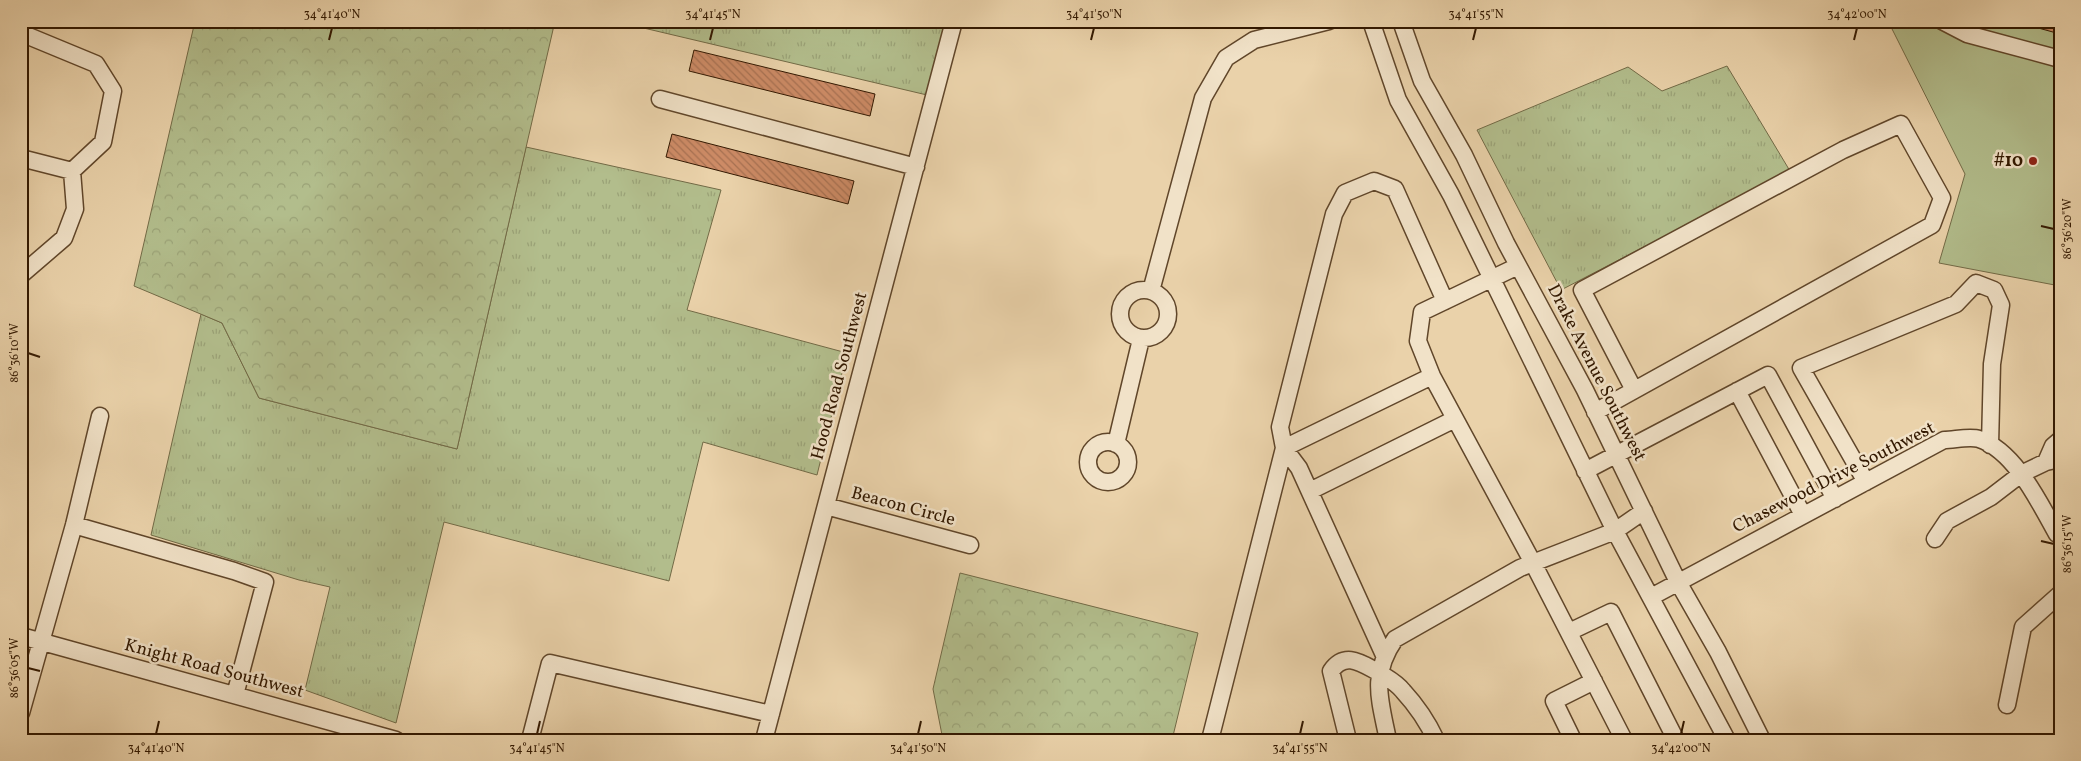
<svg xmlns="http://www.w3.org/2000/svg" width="2081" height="761" font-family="Vollkorn,serif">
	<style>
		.grass { fill: url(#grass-tufts); stroke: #726a46 }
		.forest { fill: url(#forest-crowns); stroke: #726a46 }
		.park { fill: #b2bd8c; stroke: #726a46 }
		.building { fill: url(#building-back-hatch); stroke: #321800 }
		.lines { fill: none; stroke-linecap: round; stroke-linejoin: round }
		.minor-casing { stroke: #60462a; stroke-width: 19 }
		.minor { stroke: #f1e2c8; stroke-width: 16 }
		.ticks { fill: none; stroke: #321800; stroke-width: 2 }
		.poi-dot { fill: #8f2418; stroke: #f1e2c8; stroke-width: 2 }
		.labels { text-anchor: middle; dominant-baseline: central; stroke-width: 5; stroke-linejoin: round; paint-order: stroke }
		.poi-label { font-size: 18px; font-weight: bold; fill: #321800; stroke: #f1e2c8; text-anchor: end }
		.street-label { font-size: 18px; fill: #321800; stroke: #f1e2c8 }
		.neatline { fill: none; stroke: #321800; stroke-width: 2 }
		.ticks-label { font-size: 12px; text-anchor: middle; fill: #321800 }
	</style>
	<defs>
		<pattern id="grass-tufts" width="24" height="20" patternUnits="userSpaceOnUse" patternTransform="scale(1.25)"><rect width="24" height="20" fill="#b2bd8c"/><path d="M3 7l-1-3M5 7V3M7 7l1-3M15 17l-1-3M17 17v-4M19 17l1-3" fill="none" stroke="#9aa277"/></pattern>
		<pattern id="forest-crowns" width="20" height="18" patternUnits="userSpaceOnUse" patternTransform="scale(1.25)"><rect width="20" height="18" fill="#b2bd8c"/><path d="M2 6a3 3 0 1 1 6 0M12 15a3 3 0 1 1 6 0" fill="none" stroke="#9aa277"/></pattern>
		<pattern id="building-back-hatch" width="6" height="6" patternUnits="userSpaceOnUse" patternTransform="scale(1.25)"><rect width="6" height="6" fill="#cd8b66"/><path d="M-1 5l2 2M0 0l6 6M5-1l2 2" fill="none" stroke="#a77152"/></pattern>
	</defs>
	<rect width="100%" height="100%" fill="#ead2aa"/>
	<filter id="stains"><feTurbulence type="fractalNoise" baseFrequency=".004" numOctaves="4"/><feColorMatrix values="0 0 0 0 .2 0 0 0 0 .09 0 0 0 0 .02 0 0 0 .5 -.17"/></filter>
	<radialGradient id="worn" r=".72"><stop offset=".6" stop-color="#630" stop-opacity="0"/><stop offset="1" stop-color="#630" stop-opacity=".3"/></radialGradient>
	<path class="grass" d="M 614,21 L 946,21 L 927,95 Z
		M 1727,66 L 1790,171 L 1561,290 L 1477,130 L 1628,67 L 1662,91 Z
		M 526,147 L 721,190 L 687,310 L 847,353 L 817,475 L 703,442 L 669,581 L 444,522 L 396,723 L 305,690 L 330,587 L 299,580 L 151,535 L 201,314 L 222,323 L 259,398 L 457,449 Z"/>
	<path class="forest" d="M 195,21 L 555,21 L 457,449 L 259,398 L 222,323 L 134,286 Z
		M 960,573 L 1198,633 L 1172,740 L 943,740 L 933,689 Z"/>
	<path class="park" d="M 1888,21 L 2060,21 L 2060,286 L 1939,263 L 1965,174 Z"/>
	<path class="building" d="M 2013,21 L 2060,21 L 2060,34 Z
		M 694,50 L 875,94 L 870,116 L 689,71 Z
		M 672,134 L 854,181 L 848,204 L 666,157 Z"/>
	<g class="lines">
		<defs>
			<path id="minor" d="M 1371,21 L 1398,100 L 1451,195 L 1615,531 L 1727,740
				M 1401,21 L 1422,81 L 1464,155 L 1506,243 L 1585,390 L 1678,582 L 1718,652 L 1762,740
				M 1942,21 L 1967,34 L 2060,59
				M 21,33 L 96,64 L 113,91 L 103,142 L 72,171 L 75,209 L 64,238 L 21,275
				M 660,99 L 916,167
				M 21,158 L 72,171
				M 1518,266 L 1422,312 L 1418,341 L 1432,376 L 1533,563 L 1624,740
				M1120 314a24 24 0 1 1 48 0a24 24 0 1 1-48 0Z
				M 1151,291 L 1203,98 L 1226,58 L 1254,40 L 1329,21
				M 1737,391 L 1803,515
				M 1595,412 L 1932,225 L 1942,198 L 1901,124 L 1843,150 L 1582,290 L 1634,390
				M1088 462a20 20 0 1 1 40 0a20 20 0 1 1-40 0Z
				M 1116,444 L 1141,339
				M 2046,462 L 2053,446 L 2060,440
				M 1585,471 L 1768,375 L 1835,499
				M 1866,482 L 1801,368 L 1956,304 L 1976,283 L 1994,290 L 2001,305 L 1992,364 L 1990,445
				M 1310,491 L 1455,419
				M 826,506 L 970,545
				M 74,525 L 234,571 L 265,582 L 235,695
				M 1935,539 L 1947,521 L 1991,497 L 2021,474 L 2046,462 L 2060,459
				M 1651,597 L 1944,440 C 1954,440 1970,436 1979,439 C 2015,451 2039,502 2057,534 L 2060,535
				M 1569,632 L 1611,612 L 1676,740
				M 21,636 L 396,740
				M 1384,655 L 1299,468 L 1284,448 L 1432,376
				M 2007,705 L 2023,627 L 2060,594
				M 21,713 L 74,525 L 100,416
				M 530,740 L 550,663 L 771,714
				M 764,740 L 954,21
				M 1210,740 L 1284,448 L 1280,427 L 1334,214 L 1345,193 L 1374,181 L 1395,189 L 1445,301
				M 1348,740 L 1331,671 C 1345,651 1361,663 1378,672 C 1387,678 1396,682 1403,691 C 1415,704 1428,723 1436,740
				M 1388,740 C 1380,700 1370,675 1395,639 L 1520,568 L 1615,531 L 1644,511
				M 1573,740 L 1554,701 L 1594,681"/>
		</defs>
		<use href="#minor" class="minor-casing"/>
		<use href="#minor" class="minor"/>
	</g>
	<path class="ticks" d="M 329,40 L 332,28M 710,40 L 713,28M 1091,40 L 1094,28M 1473,40 L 1476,28M 1854,40 L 1857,28M 2041,226 L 2054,229M 28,353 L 40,357M 2041,541 L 2054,544M 28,668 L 40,671M 156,734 L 159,721M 537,734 L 540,721M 918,734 L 921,721M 1300,734 L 1303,721M 1681,734 L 1684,721"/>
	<circle class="poi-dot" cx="2033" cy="161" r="5"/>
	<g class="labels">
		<g class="poi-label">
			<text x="2023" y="161">#10</text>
		</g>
		<g class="street-label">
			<text transform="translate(1596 373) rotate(63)">Drake Avenue Southwest</text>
			<text transform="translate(840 376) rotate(-75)">Hood Road Southwest</text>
			<text transform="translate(1834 478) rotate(-27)">Chasewood Drive Southwest</text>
			<text transform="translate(903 507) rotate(15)">Beacon Circle</text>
			<text transform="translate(214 669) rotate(15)">Knight Road Southwest</text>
		</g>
	</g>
	<rect width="2081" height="761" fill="none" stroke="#ead2aa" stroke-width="55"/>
	<rect x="28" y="28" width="2026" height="706" class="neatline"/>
	<g class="ticks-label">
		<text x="332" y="18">34°41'40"N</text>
		<text x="713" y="18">34°41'45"N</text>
		<text x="1094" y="18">34°41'50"N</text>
		<text x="1476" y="18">34°41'55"N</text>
		<text x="1857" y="18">34°42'00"N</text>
		<text transform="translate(2067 229) rotate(-90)" y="4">86°36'20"W</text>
		<text transform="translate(14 353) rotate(-90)" y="4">86°36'10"W</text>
		<text transform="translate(2067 544) rotate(-90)" y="4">86°36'15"W</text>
		<text transform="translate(14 668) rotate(-90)" y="4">86°36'05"W</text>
		<text x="156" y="752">34°41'40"N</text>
		<text x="537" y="752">34°41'45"N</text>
		<text x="918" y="752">34°41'50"N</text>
		<text x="1300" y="752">34°41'55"N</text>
		<text x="1681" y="752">34°42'00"N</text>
	</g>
	<rect width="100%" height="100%" filter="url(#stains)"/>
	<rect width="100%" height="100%" fill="url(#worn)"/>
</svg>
